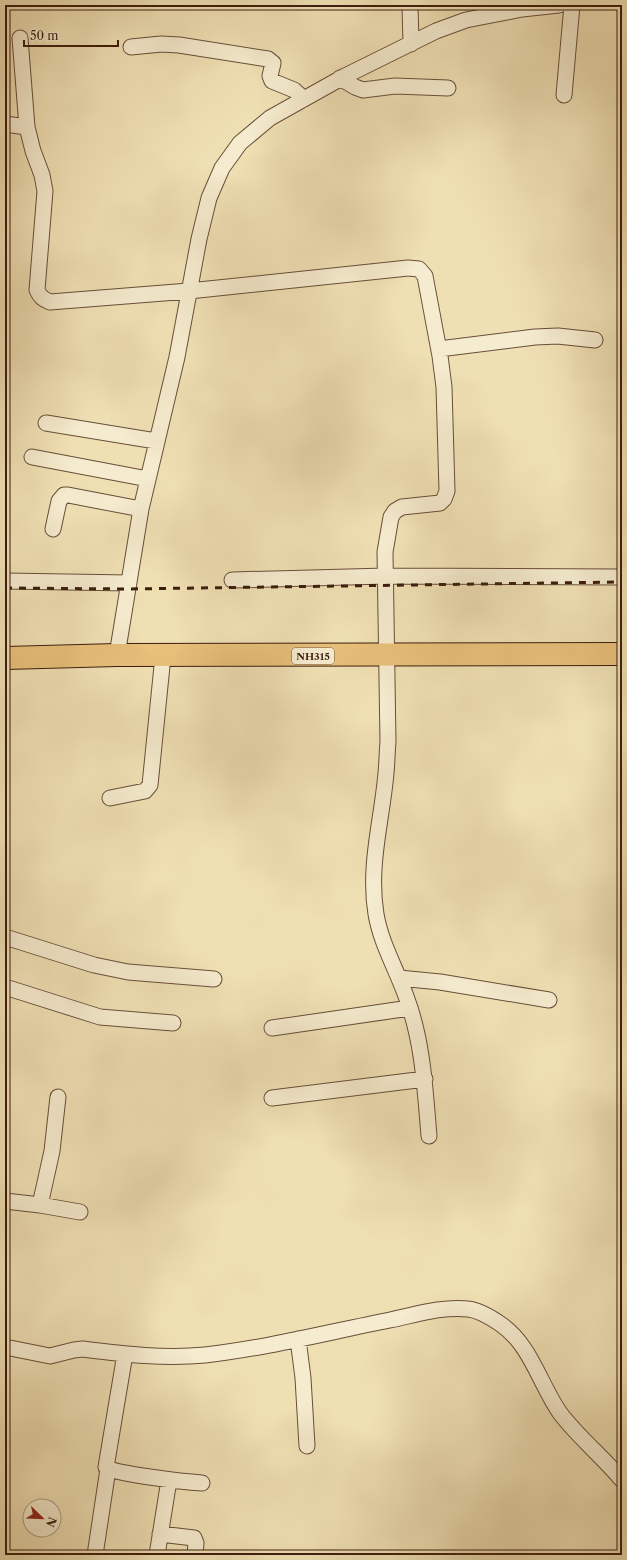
<svg xmlns="http://www.w3.org/2000/svg" width="627" height="1560" font-family="'Libre Caslon Text',serif">
	<style>
		.lines { fill: none; stroke-linecap: round; stroke-linejoin: round }
		.minor-casing { stroke: #694e38; stroke-width: 17 }
		.highway-casing { stroke: #3c1d0e; stroke-width: 24 }
		.minor { stroke: #f5ebce; stroke-width: 15 }
		.highway { stroke: #e8c07a; stroke-width: 22 }
		.rail { stroke: #3c1d0e; stroke-width: 3; stroke-dasharray: 7 7; stroke-linecap: butt }
		.labels { text-anchor: middle; dominant-baseline: central; stroke-width: 4; stroke-linejoin: round; paint-order: stroke }
		.shield { fill: #f5ebce; stroke: #745b48; stroke-width: 1 }
		.shield-label { font-size: 10px; font-weight: bold; fill: #3c1d0e }
	</style>
	<rect width="100%" height="100%" fill="#efe0b4"/>
	<filter id="stains"><feTurbulence type="fractalNoise" baseFrequency=".005" numOctaves="4"/><feColorMatrix values="0 0 0 0 .2 0 0 0 0 .09 0 0 0 0 .02 0 0 0 .5 -.17"/></filter>
	<radialGradient id="worn" r=".72"><stop offset=".6" stop-color="#630" stop-opacity="0"/><stop offset="1" stop-color="#630" stop-opacity=".3"/></radialGradient>
	<g class="lines">
		<defs>
			<path id="minor" d="M 410,5 L 411,44
				M 20,38 L 27,127
				M 131,47 L 161,44 L 179,45 L 268,59 L 273,63 L 270,76 L 272,81 L 294,90 L 304,99
				M 340,78 L 355,87 L 363,90 L 395,86 L 448,88
				M 564,95 L 572,5
				M 5,124 L 27,127 L 33,151 L 42,175 L 45,191 L 37,290 C 40,297 43,299 50,302 L 189,291 L 408,268 L 419,269 L 425,276 L 440,356 L 444,387 L 447,491 L 444,499 L 440,503 L 402,507 L 395,511 L 391,517 L 385,552 L 388,742 C 387,753 387,763 386,773 C 382,820 368,866 376,914 C 381,944 397,970 407,999 C 423,1043 425,1089 429,1136
				M 439,349 L 535,337 L 558,336 L 595,340
				M 46,423 L 156,441
				M 32,457 L 148,479
				M 53,529 L 59,501 L 64,495 L 68,495 L 141,509
				M 232,580 L 386,576 L 622,577
				M 5,581 L 129,583
				M 117,655 L 141,509 L 177,357 L 199,239 L 209,198 L 222,168 L 240,143 L 270,118 L 345,76 L 436,31 L 466,20 L 522,9 L 559,5
				M 110,798 L 145,791 L 150,785 L 163,656
				M 5,937 L 94,965 L 128,972 L 214,979
				M 399,978 L 440,982 L 549,1000
				M 5,987 L 100,1017 L 173,1023
				M 272,1028 L 410,1008
				M 272,1098 L 425,1079
				M 5,1201 L 40,1205 L 80,1212
				M 40,1205 L 52,1151 L 58,1097
				M 298,1339 L 303,1378 L 307,1446
				M 5,1347 L 50,1356 L 74,1350 L 83,1349 C 124,1354 164,1359 205,1355 C 267,1348 329,1332 390,1320 C 415,1315 442,1306 468,1309 C 479,1310 490,1317 499,1323 C 531,1344 539,1383 560,1413 C 578,1437 603,1457 622,1480
				M 125,1354 L 106,1467 C 114,1474 187,1482 202,1483
				M 160,1534 L 194,1538 L 196,1543 L 195,1555
				M 95,1555 L 108,1469
				M 157,1555 L 169,1480"/>
			<path id="highway" d="M 5,658 L 117,655 L 622,654"/>
		</defs>
		<use href="#minor" class="minor-casing"/>
		<use href="#highway" class="highway-casing"/>
		<use href="#minor" class="minor"/>
		<use href="#highway" class="highway"/>
		<path class="rail" d="M 5,588 L 128,589 L 622,582"/>
	</g>
	<g class="labels">
		<rect class="shield" x="292" y="648" width="42" height="16" rx="3"/>
		<g class="shield-label">
			<text x="313" y="656">NH315</text>
		</g>
	</g>
	<rect width="627" height="1560" fill="none" stroke="#efe0b4" stroke-width="20"/>
	<rect x="6" y="6" width="615" height="1548" fill="none" stroke="#3c1d0e" stroke-width="2"/>
	<rect x="10" y="10" width="607" height="1540" fill="none" stroke="#3c1d0e"/>
	<g transform="translate(42 1518) rotate(113)"><circle r="19" fill="#f5ebce" stroke="#ab9981"/>
	<path d="M0-3L7 15L0 10L-7 15Z" fill="#8f2418"/>
	<text y="-6" font-size="11" font-weight="bold" text-anchor="middle" fill="#3c1d0e">N</text>
	</g>
	<path d="M24 40v6h94v-6" fill="none" stroke="#3c1d0e" stroke-width="2"/>
	<text x="30" y="40" font-size="12" fill="#3c1d0e" stroke="#f5ebce" stroke-width="3" paint-order="stroke">50 m</text>
	<rect width="100%" height="100%" filter="url(#stains)"/>
	<rect width="100%" height="100%" fill="url(#worn)"/>
</svg>
